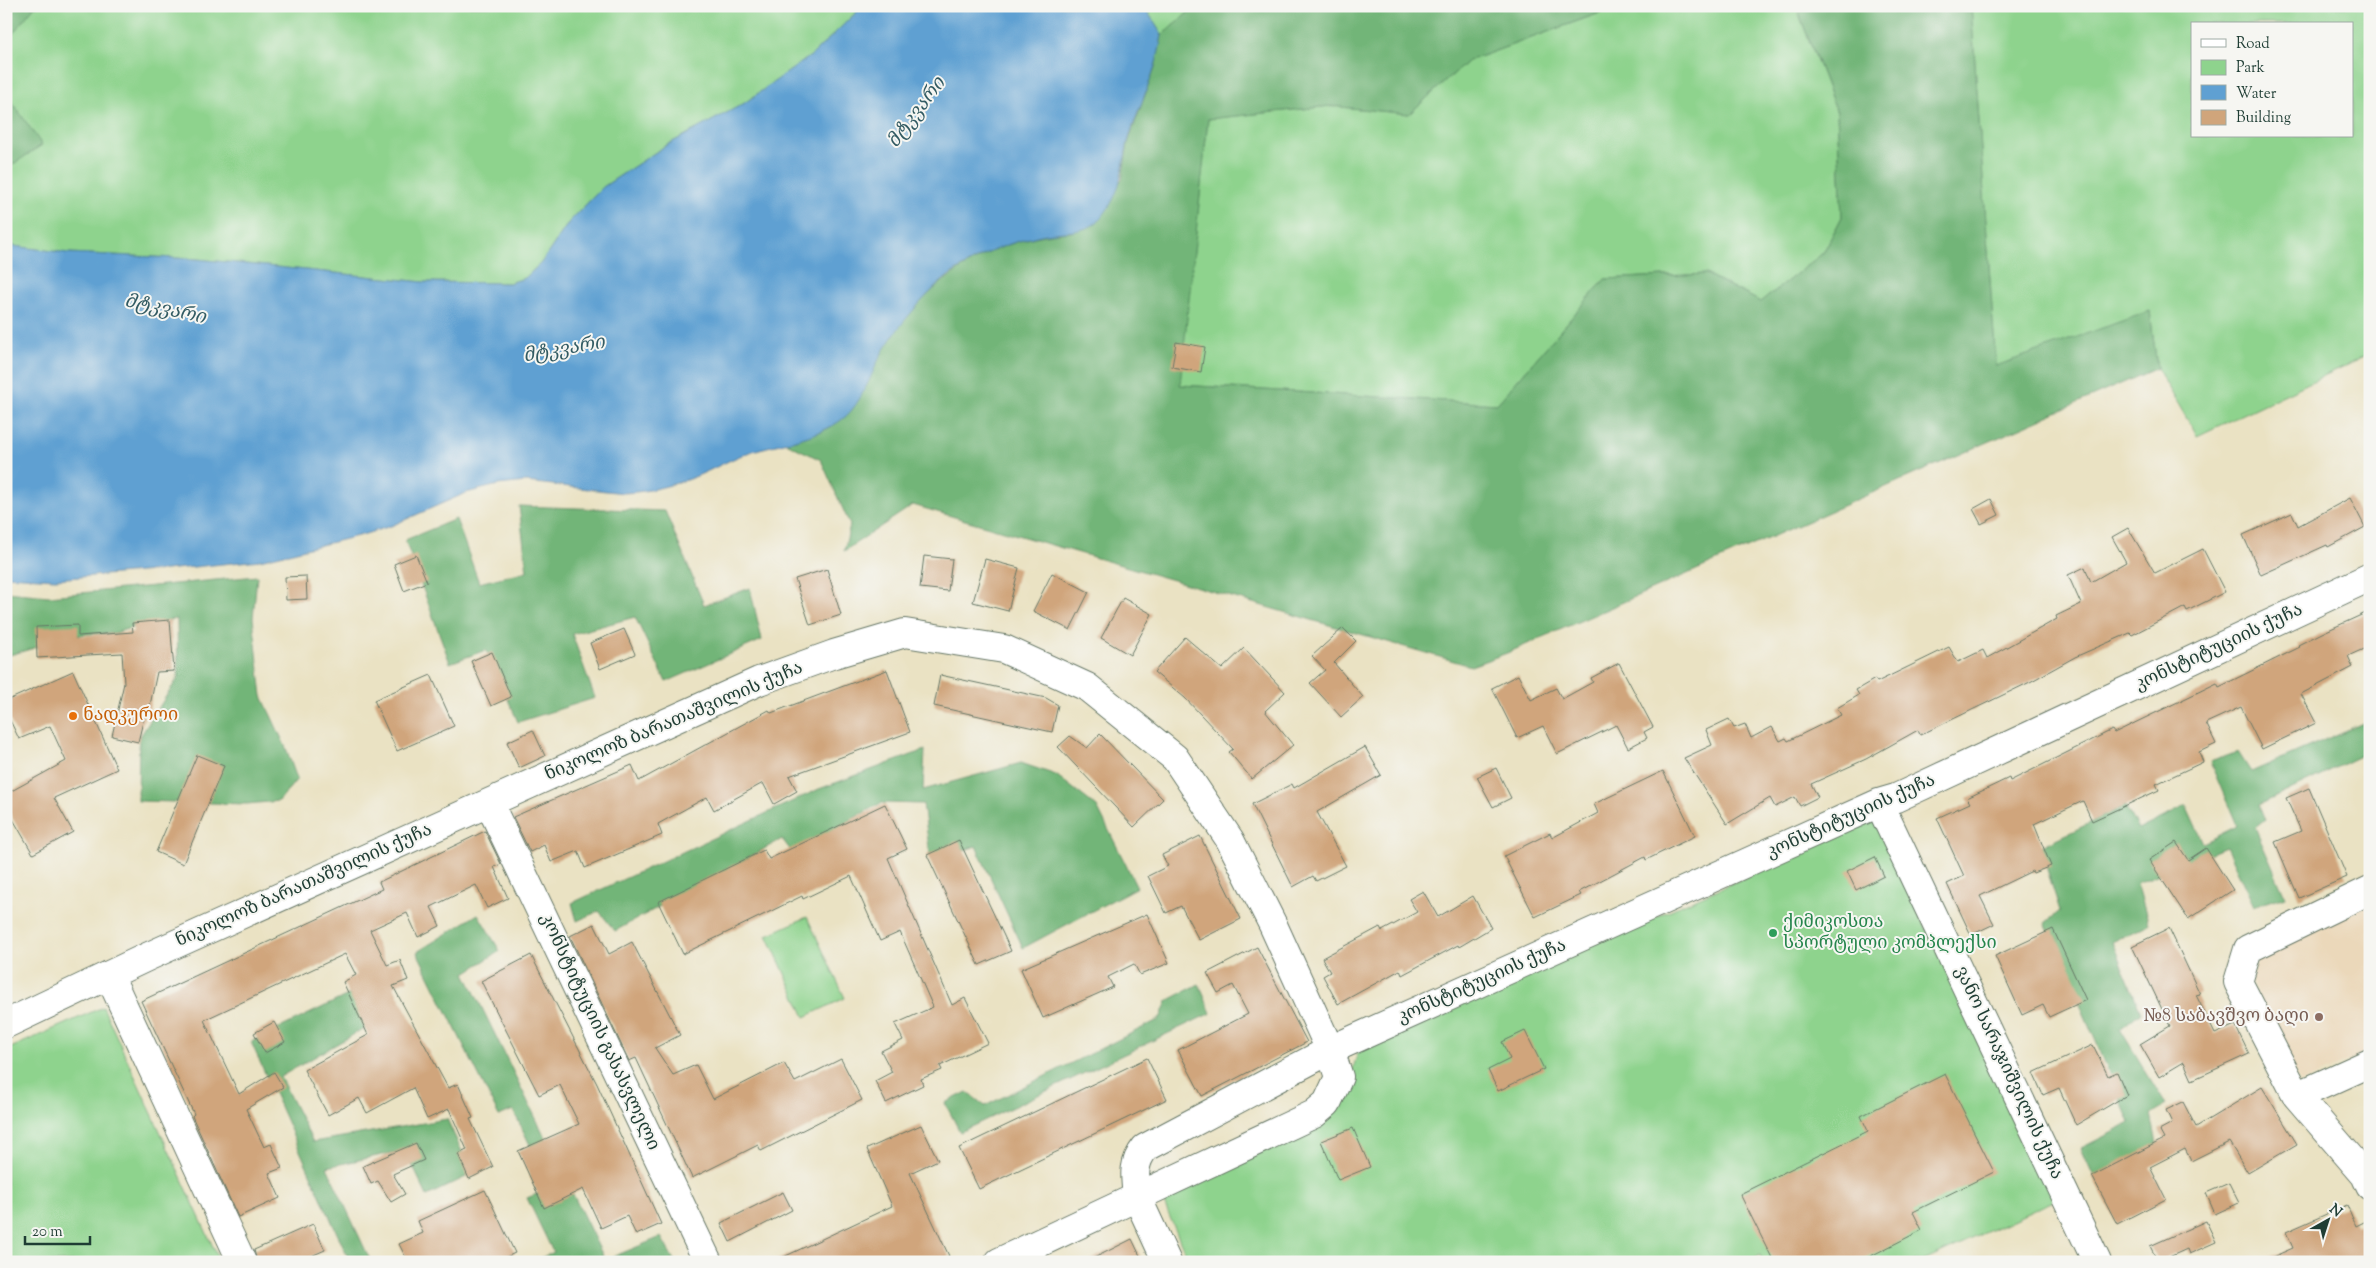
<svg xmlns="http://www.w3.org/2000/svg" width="2376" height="1268" font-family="'Sorts Mill Goudy','Noto Serif Georgian',serif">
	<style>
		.built { fill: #ebd8ba }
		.green { fill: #8ed38d; stroke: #568860; fill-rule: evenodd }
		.forest { fill: #72b578; stroke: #487956 }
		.water { fill: #5fa0d2; stroke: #3f6e83 }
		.building { fill: #d0a57b }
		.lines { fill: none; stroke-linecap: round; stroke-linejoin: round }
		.minor-casing { stroke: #676; stroke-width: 30 }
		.minor { stroke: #fff; stroke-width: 28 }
		.food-dot { fill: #e8710a; stroke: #f6f6f2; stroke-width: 2 }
		.leisure-dot { fill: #2e9e5b; stroke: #f6f6f2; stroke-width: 2 }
		.education-dot { fill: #8d6e63; stroke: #f6f6f2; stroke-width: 2 }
		.labels { text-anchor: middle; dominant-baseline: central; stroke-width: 4; stroke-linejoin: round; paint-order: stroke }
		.street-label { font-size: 18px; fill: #1f3d34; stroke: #f6f6f2 }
		.food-label { font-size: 18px; fill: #c56008; stroke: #f6f6f2; text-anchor: start }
		.leisure-label { font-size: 18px; fill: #27864d; stroke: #f6f6f2; text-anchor: start }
		.education-label { font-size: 18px; fill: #785e54; stroke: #f6f6f2; text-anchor: end }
		.water-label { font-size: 19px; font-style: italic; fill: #325b63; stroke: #f6f6f2 }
	</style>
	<rect width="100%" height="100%" fill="#f6f6f2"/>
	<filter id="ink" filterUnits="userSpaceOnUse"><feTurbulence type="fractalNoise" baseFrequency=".02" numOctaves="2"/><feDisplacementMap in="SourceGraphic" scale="10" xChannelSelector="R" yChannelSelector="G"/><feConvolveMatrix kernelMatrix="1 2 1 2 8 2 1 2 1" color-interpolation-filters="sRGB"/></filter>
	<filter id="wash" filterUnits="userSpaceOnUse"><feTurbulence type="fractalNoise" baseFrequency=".0096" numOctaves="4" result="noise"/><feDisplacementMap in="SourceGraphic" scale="20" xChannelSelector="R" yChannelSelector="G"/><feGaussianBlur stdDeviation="1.12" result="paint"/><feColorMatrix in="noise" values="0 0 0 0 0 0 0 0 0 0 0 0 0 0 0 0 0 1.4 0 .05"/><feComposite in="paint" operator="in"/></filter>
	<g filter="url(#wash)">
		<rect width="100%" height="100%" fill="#eae2c3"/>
		<path class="built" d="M 2370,903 L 2370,1052 L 2300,1083 L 2251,981 L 2259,956 Z"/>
		<path class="green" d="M 6,6 L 863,6 L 812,55 L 743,104 L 665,146 L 603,187 L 569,222 L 541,263 L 525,278 L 509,283 L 424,282 L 197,259 L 68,253 L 6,245 Z
			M 1144,6 L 1196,6 L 1162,35 Z
			M 1619,6 L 1796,6 L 1837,113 L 1842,217 L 1823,253 L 1761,302 L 1706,274 L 1605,279 L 1497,404 L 1179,385 L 1208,119 L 1331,106 L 1409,114 L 1468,61 Z
			M 1971,6 L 2370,6 L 2370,354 L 2197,436 L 2157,368 L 2150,311 L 1996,367 ZM 2192,24 L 2352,24 L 2352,136 L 2192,136 Z
			M 1874,821 L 2058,1199 L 1922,1262 L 1763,1262 L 1760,1255 L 1746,1262 L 1189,1262 L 1163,1201 L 1327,1117 L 1349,1081 L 1360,1046 Z
			M 807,917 L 845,998 L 805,1017 L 767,935 Z
			M 103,1007 L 220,1262 L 6,1262 L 6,1050 Z"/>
		<path class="forest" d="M 6,6 L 35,6 L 6,42 Z
			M 1196,6 L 1619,6 L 1468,61 L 1409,114 L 1331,106 L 1208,119 L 1180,385 L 1497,404 L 1605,279 L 1706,274 L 1761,302 L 1823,253 L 1842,217 L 1837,112 L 1796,6 L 1971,6 L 1996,366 L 2150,311 L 2157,368 L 1507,653 L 1471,666 L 913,505 L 844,551 L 850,525 L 821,460 L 786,443 C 802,437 825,433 839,421 C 861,402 869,375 883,351 C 923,283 992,236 1072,232 L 1122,180 L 1128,143 L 1155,67 L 1162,35 Z
			M 6,93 L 42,145 L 6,169 Z
			M 519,506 L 665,511 L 704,605 L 750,588 L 762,640 L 666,682 L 635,617 L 572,634 L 595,698 L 518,722 L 486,650 L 450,663 L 405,540 L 456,519 L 479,583 L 527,571 Z
			M 257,576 L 253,618 L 262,696 L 286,748 L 297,779 L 279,801 L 247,804 L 138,801 L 139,738 L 178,678 L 177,619 L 146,623 L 115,633 L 84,634 L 6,656 L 6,592 L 49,596 Z
			M 2370,720 L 2370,751 L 2259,805 L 2265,820 L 2255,828 L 2285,896 L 2254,906 L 2226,847 L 2137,883 L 2149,924 L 2112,942 L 2141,1012 L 2120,1029 L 2166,1105 L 2151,1114 L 2157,1144 L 2094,1177 L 2081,1148 L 2131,1123 L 2045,923 L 2060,911 L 2040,847 L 2125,806 L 2138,830 L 2186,806 L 2203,843 L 2237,826 L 2210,762 L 2238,752 L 2251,772 Z
			M 925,750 L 923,790 L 1021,763 L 1056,775 L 1097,807 L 1137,887 L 1023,948 L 976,846 L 931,862 L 923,804 L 881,803 L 792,852 L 782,839 L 615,931 L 599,911 L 577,921 L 572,903 L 819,789 Z
			M 478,914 L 500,951 L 465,973 L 605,1260 L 661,1237 L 675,1262 L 533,1262 L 553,1252 L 527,1198 L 551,1188 L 513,1110 L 499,1116 L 417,952 Z
			M 381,979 L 397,1009 L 280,1077 L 313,1142 L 447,1119 L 472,1174 L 427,1196 L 405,1150 L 327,1167 L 371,1262 L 350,1262 L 251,1042 Z
			M 1199,984 L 1211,1013 L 960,1132 L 945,1103 L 967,1092 L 985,1106 L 1160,1019 L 1167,1001 Z"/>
		<path class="water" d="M 863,6 L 1144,6 L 1162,35 C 1157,73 1138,106 1128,142 C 1121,171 1122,193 1101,218 C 1089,232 1071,231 1055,233 C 1041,234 1026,239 1013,243 C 992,250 973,260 954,272 C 931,287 896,328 882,353 C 872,372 865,394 851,411 C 831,435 785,442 756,450 C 733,457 713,470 692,478 C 670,486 647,492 624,493 L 526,482 L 498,485 L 466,493 L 391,526 L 362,535 L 260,560 L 166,570 L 55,579 L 6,576 L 6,245 L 68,253 L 197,259 L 424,282 L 509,283 L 525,278 L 541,263 L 569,222 L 603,187 L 665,146 L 743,104 L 812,55 Z"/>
		<g id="blocks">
			<path class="building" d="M 1176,342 L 1205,347 L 1201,372 L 1172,367 Z
				M 2350,498 L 2365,527 L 2328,547 L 2327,545 L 2261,575 L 2243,535 L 2292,513 L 2298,526 Z
				M 1991,499 L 1999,515 L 1981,524 L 1973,509 Z
				M 2128,528 L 2155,573 L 2203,549 L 2225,592 L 2187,611 L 2185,607 L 2132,635 L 2130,633 L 2075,657 L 2030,682 L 1920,735 L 1918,730 L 1866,759 L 1811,784 L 1818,797 L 1800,806 L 1795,797 L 1775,807 L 1770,798 L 1727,824 L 1684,758 L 1712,745 L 1706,730 L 1729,719 L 1734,728 L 1745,724 L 1751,738 L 1772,727 L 1780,741 L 1786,738 L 1788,741 L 1841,715 L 1837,708 L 1859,695 L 1856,690 L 1875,679 L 1877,682 L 1949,647 L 1958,662 L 1983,650 L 1987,658 L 2057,619 L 2056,616 L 2081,604 L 2068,575 L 2085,567 L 2091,582 L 2126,562 L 2112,537 Z
				M 416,555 L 427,582 L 404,591 L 394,564 Z
				M 924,556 L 952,559 L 948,591 L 920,588 Z
				M 985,559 L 1019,568 L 1008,611 L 973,602 Z
				M 827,569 L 841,615 L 810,625 L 795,579 Z
				M 1052,573 L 1089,592 L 1070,630 L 1033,611 Z
				M 306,576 L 307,599 L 286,600 L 285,577 Z
				M 1123,598 L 1152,614 L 1130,655 L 1101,638 Z
				M 2370,611 L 2370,646 L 2348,656 L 2353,667 L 2301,694 L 2316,723 L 2262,749 L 2241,707 L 2206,723 L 2216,744 L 2199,752 L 2203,762 L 2156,784 L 2159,790 L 2092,821 L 2083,801 L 2034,824 L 2051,866 L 2033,873 L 2032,871 L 1980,896 L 1994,924 L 1971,935 L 1947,884 L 1964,876 L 1937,818 L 1970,803 L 1967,798 L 1984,790 L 2009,778 L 2010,781 L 2112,730 L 2114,733 L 2217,683 L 2219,687 L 2300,647 L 2298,645 L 2324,632 Z
				M 170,620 L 174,671 L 157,672 L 149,710 L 146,709 L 138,742 L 112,736 L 124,683 L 122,653 L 37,658 L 36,627 L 78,625 L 78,636 L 133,632 L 132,623 Z
				M 1343,628 L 1356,641 L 1334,663 L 1363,697 L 1341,717 L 1310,683 L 1325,670 L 1312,656 Z
				M 624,629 L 635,654 L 600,669 L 590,643 Z
				M 1185,637 L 1222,669 L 1244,648 L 1285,692 L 1265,711 L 1293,745 L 1252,779 L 1229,752 L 1233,749 L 1185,698 L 1154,672 Z
				M 492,652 L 511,697 L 491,706 L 471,661 Z
				M 1619,663 L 1653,727 L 1644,732 L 1647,738 L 1628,748 L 1616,725 L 1557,754 L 1543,726 L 1517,738 L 1492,688 L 1518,675 L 1531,700 L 1556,688 L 1562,699 L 1593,682 L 1591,678 Z
				M 887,670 L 910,732 L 789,776 L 797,791 L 774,804 L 763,783 L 714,810 L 707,797 L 658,824 L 662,835 L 585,868 L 578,851 L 551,862 L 544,845 L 530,852 L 513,817 L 632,765 L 639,781 L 769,710 L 771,713 Z
				M 73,671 L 117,769 L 54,798 L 73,832 L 33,854 L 6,807 L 6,794 L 66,761 L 50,726 L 19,739 L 6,712 L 6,701 Z
				M 431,675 L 454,726 L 397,751 L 374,700 Z
				M 940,675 L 1046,698 L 1058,705 L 1052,732 L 934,706 Z
				M 533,730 L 545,756 L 519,768 L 507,742 Z
				M 1100,734 L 1163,799 L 1134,827 L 1058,747 L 1070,736 L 1087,748 Z
				M 1365,747 L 1381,775 L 1317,812 L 1346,866 L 1316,881 L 1313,876 L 1293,887 L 1252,804 L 1292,784 L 1294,788 Z
				M 197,755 L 224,766 L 183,864 L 156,852 Z
				M 1496,768 L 1511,798 L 1493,807 L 1477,777 Z
				M 1663,771 L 1695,836 L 1646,860 L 1645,857 L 1579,892 L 1581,895 L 1535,917 L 1504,856 L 1550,833 L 1552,838 L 1598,813 L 1594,804 Z
				M 2309,788 L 2347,877 L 2299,898 L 2275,842 L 2301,831 L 2286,798 Z
				M 885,804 L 907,849 L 888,858 L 952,1005 L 965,998 L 988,1043 L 940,1066 L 942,1070 L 921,1079 L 923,1085 L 886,1103 L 875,1081 L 892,1072 L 881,1051 L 903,1040 L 895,1024 L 933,1007 L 900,932 L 880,941 L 851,876 L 803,899 L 802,896 L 683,954 L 658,902 L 764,850 L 769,859 Z
				M 485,831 L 501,864 L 494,867 L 508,898 L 487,908 L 476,885 L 431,907 L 440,926 L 418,937 L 407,913 L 370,930 L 387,965 L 400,960 L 408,980 L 393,986 L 448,1088 L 458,1084 L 473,1118 L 470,1119 L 493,1167 L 469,1179 L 458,1154 L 467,1150 L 449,1109 L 427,1119 L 413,1088 L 367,1113 L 359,1098 L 328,1115 L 304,1070 L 368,1035 L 343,982 L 356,975 L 345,954 L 204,1020 L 239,1094 L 274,1072 L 283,1087 L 246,1109 L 264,1147 L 271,1144 L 282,1168 L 269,1173 L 280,1198 L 238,1217 L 192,1116 L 194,1114 L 141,1001 L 382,889 L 379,882 Z
				M 1200,836 L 1241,919 L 1199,940 L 1181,906 L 1166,913 L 1148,876 L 1168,866 L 1162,855 Z
				M 959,840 L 1011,951 L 979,965 L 927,855 Z
				M 2176,842 L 2188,860 L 2206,848 L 2233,890 L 2188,919 L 2149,860 Z
				M 1875,857 L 1884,876 L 1856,890 L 1847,871 Z
				M 1423,891 L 1438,917 L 1473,896 L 1491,928 L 1459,947 L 1458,945 L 1402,975 L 1400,970 L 1338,1004 L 1323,976 L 1330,972 L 1322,958 L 1380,927 L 1382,931 L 1417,912 L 1409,899 Z
				M 1147,914 L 1169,963 L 1140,975 L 1134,964 L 1108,977 L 1113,987 L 1043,1018 L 1021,969 Z
				M 594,924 L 609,954 L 632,942 L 680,1035 L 655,1048 L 673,1075 L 696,1065 L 713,1099 L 784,1063 L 795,1082 L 841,1059 L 862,1100 L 761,1151 L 758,1145 L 692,1178 L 636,1058 L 629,1061 L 570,936 Z
				M 2169,928 L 2200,994 L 2196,995 L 2215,1034 L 2235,1025 L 2249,1054 L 2192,1080 L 2184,1062 L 2159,1077 L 2140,1044 L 2170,1026 L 2132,946 Z
				M 2053,929 L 2086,1000 L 2049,1017 L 2043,1005 L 2022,1015 L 1995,956 Z
				M 1257,947 L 1307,1042 L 1202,1096 L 1178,1050 L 1248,1014 L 1233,985 L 1218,993 L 1207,973 Z
				M 531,955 L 597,1084 L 661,1224 L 636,1235 L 627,1216 L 601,1228 L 583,1189 L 544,1208 L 518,1151 L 579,1124 L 560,1085 L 539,1095 L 481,981 Z
				M 274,1022 L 285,1042 L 265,1053 L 254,1033 Z
				M 1525,1031 L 1544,1069 L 1498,1091 L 1488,1070 L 1510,1059 L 1502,1042 Z
				M 2093,1045 L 2108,1076 L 2117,1072 L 2127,1095 L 2076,1125 L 2059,1088 L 2043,1095 L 2033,1073 Z
				M 1147,1058 L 1167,1099 L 979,1189 L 959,1148 Z
				M 1945,1074 L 1994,1172 L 1913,1212 L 1922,1230 L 1859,1262 L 1774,1262 L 1740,1194 L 1868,1131 L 1861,1116 Z
				M 2262,1087 L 2297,1144 L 2248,1173 L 2229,1142 L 2191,1161 L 2185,1149 L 2150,1167 L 2166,1199 L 2117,1224 L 2092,1176 L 2164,1139 L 2159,1130 L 2172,1123 L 2166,1110 L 2183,1102 L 2196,1127 Z
				M 921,1125 L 938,1160 L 910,1173 L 949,1256 L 937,1262 L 773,1262 L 892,1206 L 867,1149 Z
				M 1353,1128 L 1370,1167 L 1338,1180 L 1321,1141 Z
				M 416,1143 L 424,1160 L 393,1174 L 405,1194 L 391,1202 L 378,1181 L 371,1184 L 363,1166 Z
				M 2229,1183 L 2239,1203 L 2215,1214 L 2206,1193 Z
				M 485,1190 L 515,1253 L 495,1262 L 408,1262 L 399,1244 L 423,1233 L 418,1221 Z
				M 783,1192 L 792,1210 L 730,1242 L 721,1223 Z
				M 2347,1205 L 2356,1226 L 2370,1219 L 2370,1262 L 2261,1262 L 2293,1248 L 2286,1232 Z
				M 2206,1221 L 2216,1242 L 2189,1254 L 2187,1249 L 2158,1262 L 2150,1246 Z
				M 313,1224 L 325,1250 L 309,1257 L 312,1262 L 257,1262 L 254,1250 Z
				M 1132,1239 L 1143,1262 L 1086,1262 Z"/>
		</g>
	</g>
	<g filter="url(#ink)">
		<use href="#blocks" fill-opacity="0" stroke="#676" stroke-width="1"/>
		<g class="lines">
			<defs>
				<path id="minor" d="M 489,803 L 708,1262
					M 1879,803 L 2097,1262
					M 2370,890 L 2248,949 L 2238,982 L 2297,1096 L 2365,1175 L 2370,1186
					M 109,975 L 242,1262
					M 6,1024 L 147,957 L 759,681 L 834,654 L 905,633 L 1004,649 L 1087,687 L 1175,758 L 1230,840 L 1273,925 L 1330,1050 L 1339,1077 L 1327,1103 L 1314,1114 L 1137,1197 C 1135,1177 1132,1164 1145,1148 L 1330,1050 L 1879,803 L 1896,798 L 2370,577
					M 2297,1096 L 2370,1063
					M 999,1262 L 1137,1197 L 1167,1262"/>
			</defs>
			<use href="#minor" class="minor-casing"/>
			<use href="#minor" class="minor"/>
		</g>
	</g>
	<circle class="food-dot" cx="73" cy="716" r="5"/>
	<circle class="leisure-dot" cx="1773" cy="933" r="5"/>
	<circle class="education-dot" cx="2319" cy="1017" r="5"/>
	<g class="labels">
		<g class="street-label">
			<text transform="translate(2219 648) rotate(-25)">კონსტიტუციის ქუჩა</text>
			<text transform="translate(674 722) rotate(-23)">ნიკოლოზ ბარათაშვილის ქუჩა</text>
			<text transform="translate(1851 817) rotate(-24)">კონსტიტუციის ქუჩა</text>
			<text transform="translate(304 886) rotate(-24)">ნიკოლოზ ბარათაშვილის ქუჩა</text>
			<text transform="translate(1482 982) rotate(-24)">კონსტიტუციის ქუჩა</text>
			<text transform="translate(599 1032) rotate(65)">კონსტიტუციის გასასვლელი</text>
			<text transform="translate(2008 1073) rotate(65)">ვანო სარაჯიშვილის ქუჩა</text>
		</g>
		<g class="food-label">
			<text x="83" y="716">ნადკუროი</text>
		</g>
		<g class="leisure-label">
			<text x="1783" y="923">ქიმიკოსთა<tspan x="1783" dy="21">სპორტული კომპლექსი</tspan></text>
		</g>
		<g class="education-label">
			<text x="2309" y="1017">№8 საბავშვო ბაღი</text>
		</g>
		<g class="water-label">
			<text transform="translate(917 113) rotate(-53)">მტკვარი</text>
			<text transform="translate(165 310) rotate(12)">მტკვარი</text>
			<text transform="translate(564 350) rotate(-10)">მტკვარი</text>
		</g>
	</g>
	<rect width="2376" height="1268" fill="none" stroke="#f6f6f2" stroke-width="25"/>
	<rect x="2191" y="22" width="162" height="115" fill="#f6f6f2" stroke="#a0aca6"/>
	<rect x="2201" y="39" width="25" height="8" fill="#ffffff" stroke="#a0aca6"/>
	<text x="2236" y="48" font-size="15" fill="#1f3d34">Road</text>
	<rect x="2201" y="60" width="25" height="15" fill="#8ed38d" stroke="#a0aca6"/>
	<text x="2236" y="72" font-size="15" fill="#1f3d34">Park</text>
	<rect x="2201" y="85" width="25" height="15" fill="#5fa0d2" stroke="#a0aca6"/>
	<text x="2236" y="98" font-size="15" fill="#1f3d34">Water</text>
	<rect x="2201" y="110" width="25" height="15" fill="#d0a57b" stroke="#a0aca6"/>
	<text x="2236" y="122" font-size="15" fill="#1f3d34">Building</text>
	<g transform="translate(2328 1220) rotate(39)" stroke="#f6f6f2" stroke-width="4" paint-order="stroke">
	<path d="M0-4L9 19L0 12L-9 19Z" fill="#1f3d34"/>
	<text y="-8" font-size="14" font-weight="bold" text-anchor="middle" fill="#1f3d34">N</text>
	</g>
	<path d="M25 1236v8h65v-8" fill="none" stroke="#1f3d34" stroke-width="2.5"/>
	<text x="32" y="1236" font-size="15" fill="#1f3d34" stroke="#f6f6f2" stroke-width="4" paint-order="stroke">20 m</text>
</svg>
